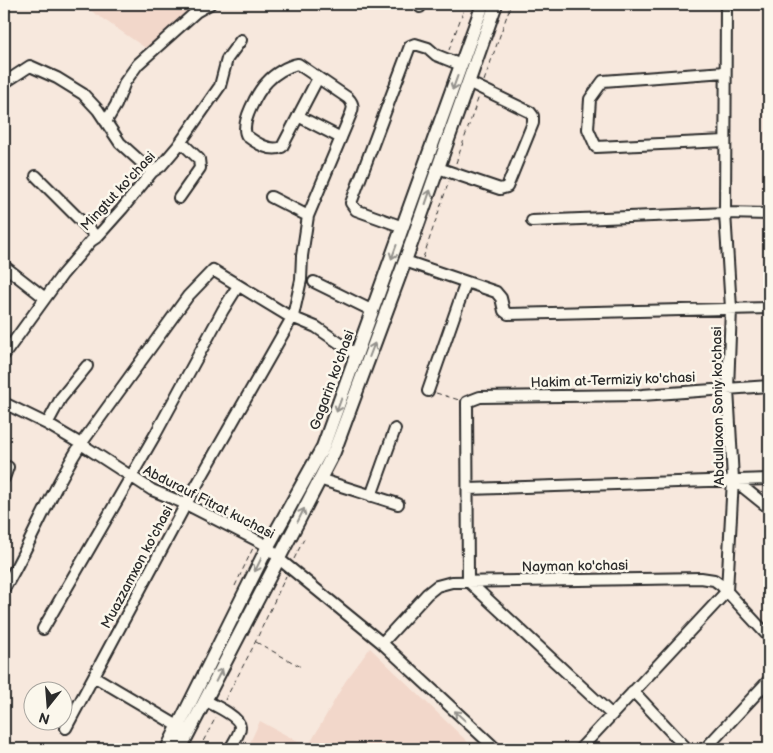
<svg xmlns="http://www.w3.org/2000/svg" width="773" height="753" font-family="'Balsamiq Sans',sans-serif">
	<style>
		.built { fill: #f2d7ca }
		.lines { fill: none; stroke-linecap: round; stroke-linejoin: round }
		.minor-casing { stroke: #2b2b2b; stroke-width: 14 }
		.major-casing { stroke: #2b2b2b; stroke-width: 16 }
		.path { stroke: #2b2b2b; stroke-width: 1; stroke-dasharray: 5 4; stroke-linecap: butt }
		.minor { stroke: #fbf7ec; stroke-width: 10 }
		.major { stroke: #fbf7ec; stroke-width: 12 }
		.oneway { stroke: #93918c }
		.labels { text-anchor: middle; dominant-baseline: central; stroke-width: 5; stroke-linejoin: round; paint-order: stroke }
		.street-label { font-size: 14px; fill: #2b2b2b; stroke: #fbf7ec }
	</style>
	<rect width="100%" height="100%" fill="#f7e8dd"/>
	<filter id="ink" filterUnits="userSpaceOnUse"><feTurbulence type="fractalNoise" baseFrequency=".02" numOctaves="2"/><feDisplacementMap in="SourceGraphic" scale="10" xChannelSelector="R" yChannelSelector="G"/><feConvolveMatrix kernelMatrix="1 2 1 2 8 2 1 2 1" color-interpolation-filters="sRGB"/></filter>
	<g filter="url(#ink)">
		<path class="built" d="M 81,4 L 196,4 L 147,49 Z
			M 370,648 L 475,749 L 247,749 L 260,721 L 308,747 L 345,682 Z"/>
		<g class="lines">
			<defs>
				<path id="minor" d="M 420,7 L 421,4
					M 725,72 L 603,81 L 590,99 L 588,129 L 596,147 L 725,141
					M 4,83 L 30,66 L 57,78 L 83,94 L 98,110 L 120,143 L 152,172
					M 298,116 L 341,138
					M 106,122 L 116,105 L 125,82 L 138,64 L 196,12 L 210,4
					M 438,168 L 500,189 L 507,187 L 533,123 L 533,116 L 530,112 L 468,82
					M 36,176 L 97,237
					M 271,197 L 308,216
					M 179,198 L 200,168 L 199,159 L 181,142
					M 532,221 L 725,213 L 769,214
					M 403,227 L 356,210 L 351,203 L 410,46 L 415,44 L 428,48 L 436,55 L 461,65
					M 405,261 L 496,292 L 501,298 L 504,311 L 508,314 L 769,308
					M 4,266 L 45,298
					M 314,282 L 373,311
					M 4,355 L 62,275 L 91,241 L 97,237 L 122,209 L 152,172 L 161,166 L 178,146 L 220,86 L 227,59 L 241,40
					M 428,391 L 466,282
					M 4,403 L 47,424 L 81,444 L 152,490 L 186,504 L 268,546 L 279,559 L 382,643 L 496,749
					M 47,424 L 61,398 L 87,366
					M 4,478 L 8,467
					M 319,479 L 398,504
					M 733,479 L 769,508
					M 468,489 L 769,479
					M 371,496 L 395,429
					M 468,581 L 467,402 L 480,397 L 642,395 L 769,386
					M 468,581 L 612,715
					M 4,589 C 32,542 51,490 81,444 L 188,296 L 213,270 L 287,315 L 316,327 L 357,355
					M 43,629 L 155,435 L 223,310 L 238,286
					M 382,643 L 427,594 L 437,586 L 452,582 L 701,578 L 714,580 L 721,585 L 769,637
					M 95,677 L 178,726
					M 633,691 L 687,749
					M 206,701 C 214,705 240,717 240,727 C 240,734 233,743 230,749
					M 66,728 L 186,504 L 293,316 L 301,280 L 302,256 L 308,216 L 348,121 C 352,111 356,106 348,98 L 298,64 C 287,66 274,74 267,82 C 258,91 239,125 247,136 C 256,143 271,152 282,147 L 318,78
					M 580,749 L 727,591 L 733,479 L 728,389 L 731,308 L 725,213 L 726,4
					M 705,749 L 769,680"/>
				<path id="major" d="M 167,749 L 268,546 L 323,447 L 483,4
					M 180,749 L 334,452 L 405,261 L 496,4"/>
			</defs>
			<use href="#minor" class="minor-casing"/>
			<use href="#major" class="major-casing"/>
			<path class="path" d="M 449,50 L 466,4
				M 484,81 L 511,4
				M 456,163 L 479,96
				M 423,258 L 449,181
				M 436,393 L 459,400
				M 263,532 L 267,525
				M 294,559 L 306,535
				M 235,586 L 253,548
				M 256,642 L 303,668
				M 225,700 L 252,649 L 286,576
				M 199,749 L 216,717"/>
			<use href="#minor" class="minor"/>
			<use href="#major" class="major"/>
		</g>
		<defs><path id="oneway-shaft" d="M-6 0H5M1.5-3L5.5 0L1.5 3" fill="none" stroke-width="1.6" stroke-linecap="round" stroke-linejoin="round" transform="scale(1.25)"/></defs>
		<g class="oneway">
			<use href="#oneway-shaft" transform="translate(455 83) rotate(110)"/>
			<use href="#oneway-shaft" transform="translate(428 197) rotate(-71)"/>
			<use href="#oneway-shaft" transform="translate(394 252) rotate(110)"/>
			<use href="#oneway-shaft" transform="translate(372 350) rotate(-69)"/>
			<use href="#oneway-shaft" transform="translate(339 405) rotate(110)"/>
			<use href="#oneway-shaft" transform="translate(301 515) rotate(-64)"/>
			<use href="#oneway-shaft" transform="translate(258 565) rotate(116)"/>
			<use href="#oneway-shaft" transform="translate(219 675) rotate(-63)"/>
			<use href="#oneway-shaft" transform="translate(460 716) rotate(-137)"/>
		</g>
	</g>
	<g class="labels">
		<g class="street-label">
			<text transform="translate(118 191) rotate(-47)">Mingtut ko'chasi</text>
			<text transform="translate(332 380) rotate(-70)">Gagarin ko'chasi</text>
			<text transform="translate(613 380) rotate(-2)">Hakim at-Termiziy ko'chasi</text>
			<text transform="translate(718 406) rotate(-91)">Abdullaxon Soniy ko'chasi</text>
			<text transform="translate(209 502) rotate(27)">Abdurauf Fitrat kuchasi</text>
			<text transform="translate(575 566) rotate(-1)">Nayman ko'chasi</text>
			<text transform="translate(137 567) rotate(-62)">Muazzamxon ko'chasi</text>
		</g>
	</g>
	<rect width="773" height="753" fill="none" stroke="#fbf7ec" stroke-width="20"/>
	<rect x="10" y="10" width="753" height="733" fill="none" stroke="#2b2b2b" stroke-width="2" filter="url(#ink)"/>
	<g transform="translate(48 706) rotate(197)"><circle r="24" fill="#fbf7ec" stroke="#a8a59f"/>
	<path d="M0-4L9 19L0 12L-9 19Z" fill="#2b2b2b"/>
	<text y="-8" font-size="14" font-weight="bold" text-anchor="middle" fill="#2b2b2b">N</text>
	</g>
</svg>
